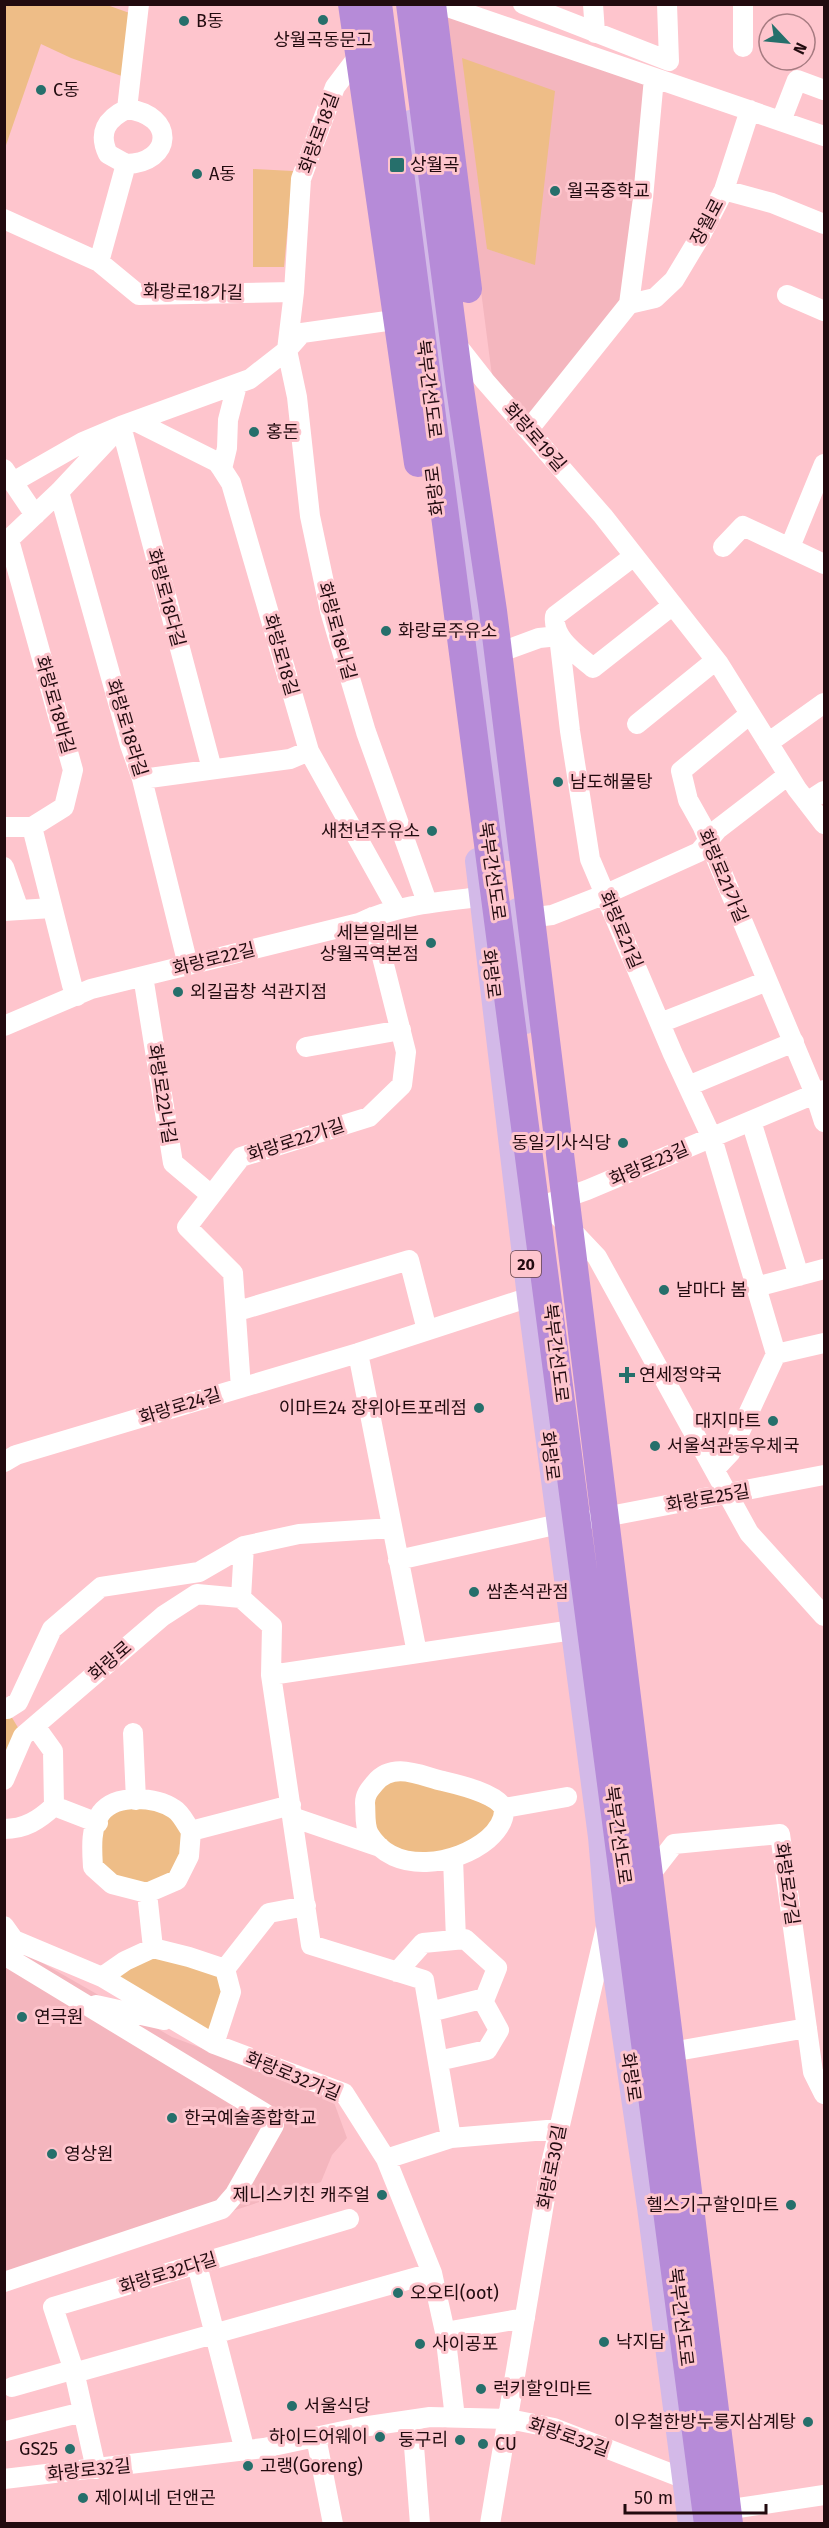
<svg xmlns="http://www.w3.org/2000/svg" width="829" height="2528" font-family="'Fira Sans','Noto Sans KR',sans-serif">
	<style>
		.built { fill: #f4b6be }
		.green { fill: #eebd87 }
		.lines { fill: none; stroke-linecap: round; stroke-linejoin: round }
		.minor { stroke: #fff; stroke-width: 20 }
		.major { stroke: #d3b9e8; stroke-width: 26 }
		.highway { stroke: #b68bd8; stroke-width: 28 }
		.poi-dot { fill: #266f6b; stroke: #fec5cd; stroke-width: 2 }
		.labels { text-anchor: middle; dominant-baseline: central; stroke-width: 6; stroke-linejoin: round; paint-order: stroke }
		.shield { fill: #fec5cd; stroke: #644348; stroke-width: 1.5 }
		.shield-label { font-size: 16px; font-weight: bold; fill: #220b0f }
		.poi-label { font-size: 18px; fill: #220b0f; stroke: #fec5cd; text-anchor: start }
		.street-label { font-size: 18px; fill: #220b0f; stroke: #fec5cd }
	</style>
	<rect width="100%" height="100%" fill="#fec5cd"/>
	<path class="built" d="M 444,6 L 654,78 L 629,304 L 529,429 L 494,391 Z
		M 4,1941 L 172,2037 L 332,2097 L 347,2138 L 332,2155 L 321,2182 L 5,2285 Z"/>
	<path class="green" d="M 4,5 L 107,5 L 138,16 L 130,79 L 71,58 L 41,44 L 5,148 Z
		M 462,58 L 555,91 L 535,265 L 487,249 Z
		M 253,169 L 293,171 L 284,267 L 253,267 Z
		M 5,1706 L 23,1736 L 5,1780 Z
		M 380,1776 L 433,1778 L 505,1815 L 497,1832 L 424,1861 L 375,1840 L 365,1807 Z
		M 118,1801 L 176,1809 L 189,1856 L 147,1893 L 93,1867 L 101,1813 Z
		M 153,1948 L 225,1969 L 214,2044 L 102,1977 Z"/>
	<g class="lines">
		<path class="minor" d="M 439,4 L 824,136
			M 523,4 L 669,61 L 667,4
			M 593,4 L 595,33
			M 743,4 L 743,47
			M 363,50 L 335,87 L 301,179 L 294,292 L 287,350 L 297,397 L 310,516 L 330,611 L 366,732 L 427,902
			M 781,121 L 797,80 L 824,90
			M 126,164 L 108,154 C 98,133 106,119 127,109
			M 724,190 L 772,203 L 824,224
			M 4,219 L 99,262 L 139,295 L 294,292
			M 99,262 L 126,164 C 173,163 176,115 127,109 L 139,4
			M 787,295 L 824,311
			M 629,304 L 655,298 L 674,280 L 701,235 L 724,190 L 750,110
			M 456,344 L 485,381 L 603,516 L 719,664 L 797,789 L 824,824
			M 237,385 L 228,420 L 227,448 L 222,469 L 231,483 L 309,751 L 397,909
			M 135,421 L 217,462 L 222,469
			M 529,429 L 629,304 L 643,198 L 654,78
			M 4,469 L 35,515
			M 13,482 L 83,442 L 121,426 L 212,769
			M 59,492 L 130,745 L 142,779 L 188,965
			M 4,544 L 59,492 L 121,426 L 250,379 L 287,350 L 302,333 L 408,318
			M 723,547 L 743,526 L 824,564
			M 790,547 L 824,464
			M 634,556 L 555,616 C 552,638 577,654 593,668 L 673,605
			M 559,636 L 570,731 L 590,859 L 673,1054 L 712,1138 L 776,1354 L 730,1453 L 715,1469
			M 487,657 L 539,638 L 559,636
			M 750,714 L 681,771 L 688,800 L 702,825 L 815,1094 L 824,1122
			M 637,724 L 716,660
			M 768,743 L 824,703
			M 142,779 L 290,759 L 309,751
			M 807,802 L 824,791
			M 4,827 L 32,827 L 64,807 L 73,770 L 9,540
			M 32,827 L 72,985 L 77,996
			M 4,867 L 19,910
			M 4,911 L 52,908
			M 520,919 L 552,915 L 606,894 L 699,852 L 718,829 L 788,775
			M 143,976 L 173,1163 L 211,1195
			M 660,1023 L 767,981
			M 4,1026 L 91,989 L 359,923 C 397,905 438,902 480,897
			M 306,1047 L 401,1030
			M 688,1086 L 794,1042
			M 824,1090 L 587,1190 L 547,1204 L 597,1257 L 749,1533 L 824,1616
			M 751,1121 L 799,1276
			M 756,1287 L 824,1269
			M 238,1311 L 409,1260 L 427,1330
			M 358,1353 L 417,1653
			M 776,1354 L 824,1343
			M 241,1388 L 233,1273 L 187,1227 L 241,1157 L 369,1117 L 402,1085 L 406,1052 L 372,917
			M 4,1462 L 16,1455 L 358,1353 L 530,1297
			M 594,1519 L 824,1475
			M 244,1546 L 299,1534 L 392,1528
			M 398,1560 L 559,1524
			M 271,1675 L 311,1945 L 424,1980 L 451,2138
			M 7,1709 L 18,1702 L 52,1629 L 101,1587 L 199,1572 L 244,1546 L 241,1598
			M 35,1726 L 53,1751 L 54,1806
			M 133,1733 L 136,1800
			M 4,1780 L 23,1736 L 163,1616 L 197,1594 L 241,1598 L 272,1626 L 271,1675 L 573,1630
			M 504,1808 C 495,1793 460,1785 443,1781 C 421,1776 393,1761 375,1783 C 370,1789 365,1794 365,1803 C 366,1812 364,1825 369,1834 C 394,1876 457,1865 488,1839 C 497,1831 505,1821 504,1808 L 567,1797
			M 292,1817 L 380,1847
			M 4,1829 C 25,1829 39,1820 54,1806 L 98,1823
			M 191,1831 L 189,1856 L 177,1880 L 147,1893 L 112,1884 L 93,1867 C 92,1850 90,1827 101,1813 C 116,1793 156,1797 174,1809 C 181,1813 186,1824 191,1831 L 291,1805
			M 453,1858 L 456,1940
			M 646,1880 L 674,1844 L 780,1834 L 813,2072 L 824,2094
			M 147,1893 L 153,1948 L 189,1957 L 225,1969 L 269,1913 L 306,1906
			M 4,1926 L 14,1940 L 102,1977 L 214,2044 L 344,2093 L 386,2159 L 432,2273 L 445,2332 L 455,2418
			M 4,1955 L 266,2114 L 273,2120 L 274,2125 L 235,2194 L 222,2209 L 4,2282
			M 397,1972 L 423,1943 L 465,1939 L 497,1968 L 485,1998 L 430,2012
			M 102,1977 L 125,1961 L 153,1948
			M 96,2005 L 164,2020
			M 214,2044 L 231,1992 L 225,1969
			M 660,2054 L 807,2028
			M 438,2061 L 487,2050 L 499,2030 L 482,1999
			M 386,2159 L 451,2138 L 559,2129
			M 197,2265 L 245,2451
			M 445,2332 L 525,2318
			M 12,2387 L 65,2372 L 81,2371 L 432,2273
			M 412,2420 L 420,2524
			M 6,2431 L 83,2412
			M 316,2437 L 333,2524
			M 96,2469 L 74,2371 L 53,2307 L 349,2219
			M 4,2479 L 264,2448 L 362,2427 L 430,2417 L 509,2419 L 554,2428 L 685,2479
			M 718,2511 L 824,2495
			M 490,2524 L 550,2168 L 606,1927"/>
		<path class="major" d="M 411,123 L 435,317 L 508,848
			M 478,861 L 530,1297 L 601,1837 L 608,1919 L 650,2207 L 691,2524
			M 518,911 L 520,975 L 525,1021"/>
		<path class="highway" d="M 352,4 L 418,463
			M 378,4 L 708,2524
			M 410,4 L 460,388 L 493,611 L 729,2524
			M 432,4 L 468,289"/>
	</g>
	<g class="poi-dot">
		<circle cx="323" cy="20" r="6"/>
		<circle cx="184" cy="21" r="6"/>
		<circle cx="41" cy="90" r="6"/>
		<rect x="389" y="157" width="16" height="16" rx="3"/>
		<circle cx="197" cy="174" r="6"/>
		<circle cx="555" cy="191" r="6"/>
		<circle cx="254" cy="432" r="6"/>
		<circle cx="386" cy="631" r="6"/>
		<circle cx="558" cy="782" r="6"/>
		<circle cx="432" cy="831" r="6"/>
		<circle cx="431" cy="943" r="6"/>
		<circle cx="178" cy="992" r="6"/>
		<circle cx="623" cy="1143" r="6"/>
		<circle cx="664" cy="1290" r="6"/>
		<path d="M624 1366h6v6h6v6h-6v6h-6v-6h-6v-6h6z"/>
		<circle cx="479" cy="1408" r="6"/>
		<circle cx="773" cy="1421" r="6"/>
		<circle cx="655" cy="1446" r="6"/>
		<circle cx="474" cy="1592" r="6"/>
		<circle cx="22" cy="2017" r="6"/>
		<circle cx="172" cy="2118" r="6"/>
		<circle cx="52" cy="2154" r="6"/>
		<circle cx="382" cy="2195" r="6"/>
		<circle cx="791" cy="2205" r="6"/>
		<circle cx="398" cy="2293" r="6"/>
		<circle cx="604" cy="2342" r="6"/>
		<circle cx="420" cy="2344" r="6"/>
		<circle cx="481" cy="2389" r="6"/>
		<circle cx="292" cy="2406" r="6"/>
		<circle cx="808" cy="2422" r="6"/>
		<circle cx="380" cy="2437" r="6"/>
		<circle cx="460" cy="2440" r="6"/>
		<circle cx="483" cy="2444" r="6"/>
		<circle cx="70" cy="2449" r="6"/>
		<circle cx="248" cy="2466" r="6"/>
		<circle cx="83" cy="2498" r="6"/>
	</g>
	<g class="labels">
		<rect class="shield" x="511" y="1251" width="30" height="26" rx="4.5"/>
		<g class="shield-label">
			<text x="526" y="1264">20</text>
		</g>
		<g class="poi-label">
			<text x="196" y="21">B동</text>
			<text x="323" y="40" text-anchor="middle">상월곡동문고</text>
			<text x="53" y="90">C동</text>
			<text x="410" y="165">상월곡</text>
			<text x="209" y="174">A동</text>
			<text x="567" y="191">월곡중학교</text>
			<text x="266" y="432">홍돈</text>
			<text x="398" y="631">화랑로주유소</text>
			<text x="570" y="782">남도해물탕</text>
			<text x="420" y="831" text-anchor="end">새천년주유소</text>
			<text x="419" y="933" text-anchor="end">세븐일레븐<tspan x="419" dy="21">상월곡역본점</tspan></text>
			<text x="190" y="992">외길곱창 석관지점</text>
			<text x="611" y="1143" text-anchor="end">동일기사식당</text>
			<text x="676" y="1290">날마다 봄</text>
			<text x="639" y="1375">연세정약국</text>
			<text x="467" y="1408" text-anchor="end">이마트24 장위아트포레점</text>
			<text x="761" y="1421" text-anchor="end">대지마트</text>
			<text x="667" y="1446">서울석관동우체국</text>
			<text x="486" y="1592">쌈촌석관점</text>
			<text x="34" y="2017">연극원</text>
			<text x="184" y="2118">한국예술종합학교</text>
			<text x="64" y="2154">영상원</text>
			<text x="370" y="2195" text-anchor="end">제니스키친 캐주얼</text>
			<text x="779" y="2205" text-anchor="end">헬스기구할인마트</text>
			<text x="410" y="2293">오오티(oot)</text>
			<text x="616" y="2342">낙지담</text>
			<text x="432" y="2344">사이공포</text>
			<text x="493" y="2389">럭키할인마트</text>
			<text x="304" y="2406">서울식당</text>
			<text x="796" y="2422" text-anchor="end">이우철한방누룽지삼계탕</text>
			<text x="368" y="2437" text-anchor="end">하이드어웨이</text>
			<text x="448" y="2440" text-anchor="end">둥구리</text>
			<text x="495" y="2444">CU</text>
			<text x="58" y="2449" text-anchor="end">GS25</text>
			<text x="260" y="2466">고랭(Goreng)</text>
			<text x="95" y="2498">제이씨네 던앤곤</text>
		</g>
		<g class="street-label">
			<text transform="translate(319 133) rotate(-70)">화랑로18길</text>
			<text transform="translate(707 222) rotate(-62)">장월로</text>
			<text transform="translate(193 292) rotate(1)">화랑로18가길</text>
			<text transform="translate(429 389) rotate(83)">북부간선도로</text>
			<text transform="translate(535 437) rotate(49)">화랑로19길</text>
			<text transform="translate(435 491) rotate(-97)">화랑로</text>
			<text transform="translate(166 598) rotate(75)">화랑로18다길</text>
			<text transform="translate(337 631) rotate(75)">화랑로18나길</text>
			<text transform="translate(281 655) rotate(74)">화랑로18길</text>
			<text transform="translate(55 705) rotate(74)">화랑로18바길</text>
			<text transform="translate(127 728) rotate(73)">화랑로18라길</text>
			<text transform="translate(492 871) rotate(82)">북부간선도로</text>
			<text transform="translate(723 876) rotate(67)">화랑로21가길</text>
			<text transform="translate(621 930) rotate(67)">화랑로21길</text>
			<text transform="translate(214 959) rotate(-14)">화랑로22길</text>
			<text transform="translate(491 974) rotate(83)">화랑로</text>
			<text transform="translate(162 1094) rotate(81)">화랑로22나길</text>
			<text transform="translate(296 1140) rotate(-18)">화랑로22가길</text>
			<text transform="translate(649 1164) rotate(-23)">화랑로23길</text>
			<text transform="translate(556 1353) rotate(83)">북부간선도로</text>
			<text transform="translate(180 1406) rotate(-17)">화랑로24길</text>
			<text transform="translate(550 1456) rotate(83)">화랑로</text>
			<text transform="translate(708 1498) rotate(-10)">화랑로25길</text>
			<text transform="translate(110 1661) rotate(-41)">화랑로</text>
			<text transform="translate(618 1835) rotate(82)">북부간선도로</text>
			<text transform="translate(787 1884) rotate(82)">화랑로27길</text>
			<text transform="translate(293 2076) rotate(22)">화랑로32가길</text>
			<text transform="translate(631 2077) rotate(82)">화랑로</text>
			<text transform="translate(552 2167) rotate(-79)">화랑로30길</text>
			<text transform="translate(168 2273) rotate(-17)">화랑로32다길</text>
			<text transform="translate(681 2317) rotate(83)">북부간선도로</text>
			<text transform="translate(569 2437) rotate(19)">화랑로32길</text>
			<text transform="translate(89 2470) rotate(-6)">화랑로32길</text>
		</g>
	</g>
	<rect width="829" height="2528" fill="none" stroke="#220b0f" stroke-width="12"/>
	<g transform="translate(787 42) rotate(116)"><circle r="28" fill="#fec5cd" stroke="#a67b81" stroke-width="1.5"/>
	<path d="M0-4.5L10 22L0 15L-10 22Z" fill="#266f6b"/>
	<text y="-9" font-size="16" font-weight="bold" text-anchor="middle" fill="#220b0f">N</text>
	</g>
	<path d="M625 2504v9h141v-9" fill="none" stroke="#220b0f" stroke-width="3"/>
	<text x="634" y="2504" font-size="18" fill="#220b0f" stroke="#fec5cd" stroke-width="4.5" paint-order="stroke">50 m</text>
</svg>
